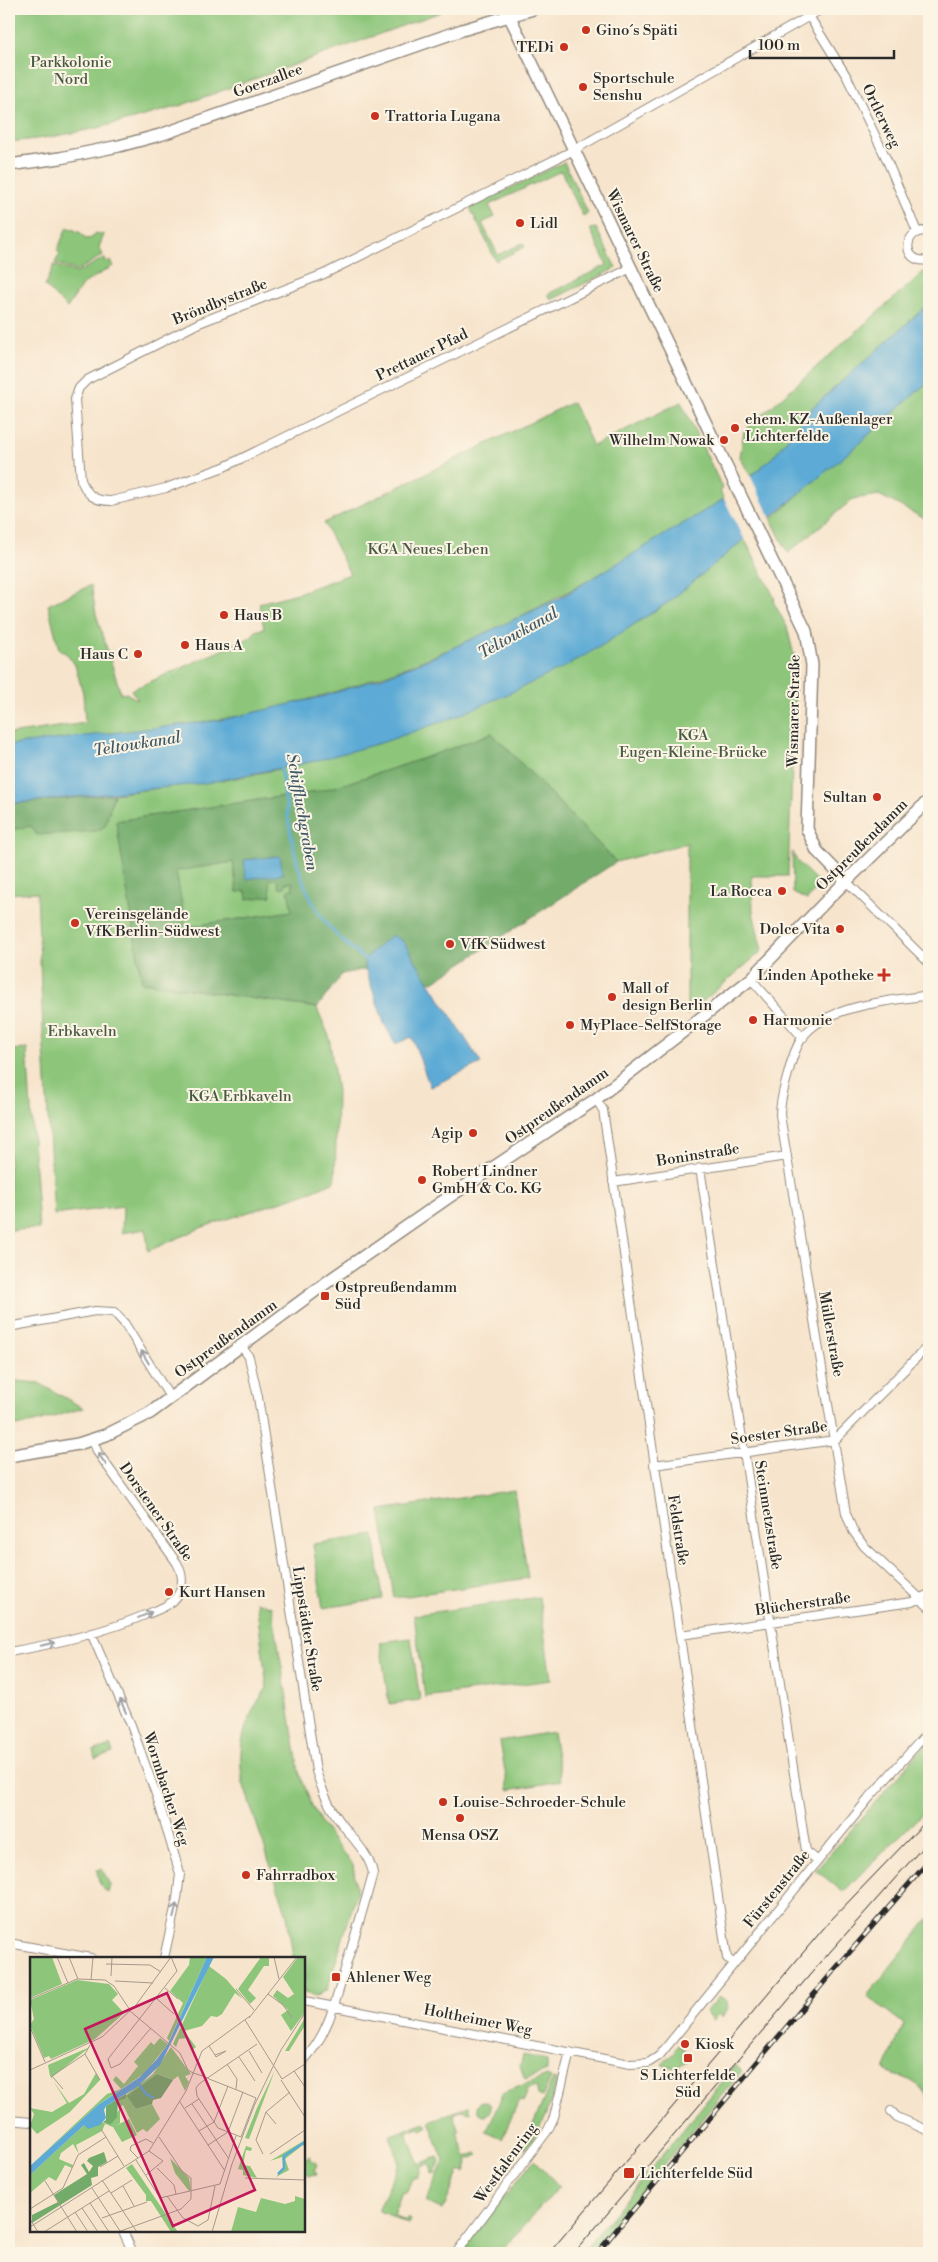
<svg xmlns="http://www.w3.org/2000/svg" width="938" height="2262" font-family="'Libre Bodoni',serif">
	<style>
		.green { fill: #8dc67a; stroke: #5c7852 }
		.forest { fill: #72ab6a; stroke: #4e6b4a; fill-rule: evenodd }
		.water { fill: #5caad5; stroke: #446a80 }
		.pier { fill: #f7e4cc }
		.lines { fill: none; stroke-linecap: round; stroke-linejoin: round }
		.stream { stroke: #5caad5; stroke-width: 3 }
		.street-casing { stroke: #91887c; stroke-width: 10 }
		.secondary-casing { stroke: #91887c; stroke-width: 14 }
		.street { stroke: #fff; stroke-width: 8 }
		.secondary { stroke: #fff; stroke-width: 11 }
		.tram { stroke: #2b2b2b; stroke-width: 1 }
		.rail-casing { stroke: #2b2b2b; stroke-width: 5 }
		.rail { stroke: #fcf5e5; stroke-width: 3; stroke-dasharray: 9; stroke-linecap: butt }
		.oneway { stroke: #a0a0a0 }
		.poi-dot { fill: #c8321e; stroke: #fcf5e5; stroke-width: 2 }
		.labels { text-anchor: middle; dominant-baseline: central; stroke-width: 4; stroke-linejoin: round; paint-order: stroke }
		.poi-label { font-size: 15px; fill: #2b2b2b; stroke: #fcf5e5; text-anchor: start }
		.park-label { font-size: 15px; fill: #485a43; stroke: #fcf5e5 }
		.street-label { font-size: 15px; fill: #2b2b2b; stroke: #fcf5e5 }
		.water-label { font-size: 16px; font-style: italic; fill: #3c5766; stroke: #fcf5e5 }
		.inset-river { fill: none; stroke: #5caad5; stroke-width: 2.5 }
		.inset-road { fill: none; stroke: #a59a8c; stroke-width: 1 }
		.view { fill: #c2185b; fill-opacity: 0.15; stroke: #c2185b; stroke-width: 2.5 }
		.inset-edge { fill: none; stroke: #2b2b2b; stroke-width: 2.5 }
	</style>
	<rect width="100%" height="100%" fill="#fcf5e5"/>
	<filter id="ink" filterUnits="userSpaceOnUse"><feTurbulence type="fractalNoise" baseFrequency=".02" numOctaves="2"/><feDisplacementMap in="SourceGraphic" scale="10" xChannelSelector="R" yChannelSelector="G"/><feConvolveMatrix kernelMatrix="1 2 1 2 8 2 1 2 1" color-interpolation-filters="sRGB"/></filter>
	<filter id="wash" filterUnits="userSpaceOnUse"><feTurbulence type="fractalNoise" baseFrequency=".0096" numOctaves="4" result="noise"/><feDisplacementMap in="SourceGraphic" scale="20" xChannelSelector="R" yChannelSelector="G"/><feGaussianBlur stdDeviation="1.12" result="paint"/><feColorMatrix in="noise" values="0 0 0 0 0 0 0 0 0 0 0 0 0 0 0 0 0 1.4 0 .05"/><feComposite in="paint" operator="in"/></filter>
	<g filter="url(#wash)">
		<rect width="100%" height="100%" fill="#f7e4cc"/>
		<path class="green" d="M 9,9 L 440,9 L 441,12 L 182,105 C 126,122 68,137 9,142 Z
			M 564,162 L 588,213 L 583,216 L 561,171 L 489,205 L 495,217 L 482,223 L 498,255 L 523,243 L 525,247 L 496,261 L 470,208 Z
			M 67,227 L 81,233 L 86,239 L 92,238 L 95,233 L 104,235 L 99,247 L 103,255 L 77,271 L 55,263 L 60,253 L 57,251 Z
			M 596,228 L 616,268 L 551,300 L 548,294 L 607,265 L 590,229 Z
			M 104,258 L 107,263 L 110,261 L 113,266 L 83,284 L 67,308 L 45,286 L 54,265 L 77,273 Z
			M 929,267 L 929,304 L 812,408 L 773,457 L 751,477 L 740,457 L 744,431 Z
			M 929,381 L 929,521 L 879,495 L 853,499 L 788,553 L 771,519 Z
			M 573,402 L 593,446 L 681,402 L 723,489 L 720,491 L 724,499 C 584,589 435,670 272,709 C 186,729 96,735 9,745 L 9,734 L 85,723 L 83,693 L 75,665 L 68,655 L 59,649 L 48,605 L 91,585 L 96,614 L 121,694 L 126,693 L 138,700 L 131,690 L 249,638 L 256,631 L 264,628 L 259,603 L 298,593 L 350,574 L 324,523 Z
			M 742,540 L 745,540 L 775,599 L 773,601 L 787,627 L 796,664 L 788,876 L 752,876 L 753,912 L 762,951 L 687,1015 L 687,843 L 616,862 L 492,733 C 453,748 415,762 375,774 C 344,784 311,796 278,797 L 116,821 L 142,982 L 317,1008 L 329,1036 L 337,1092 L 335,1181 L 307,1193 L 203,1227 L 148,1251 L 146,1229 L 122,1233 L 123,1206 L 54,1215 L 43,1032 L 37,892 L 9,894 L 9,830 L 31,826 L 105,826 L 114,794 L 242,777 L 315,761 L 601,646 L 670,601 Z
			M 792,852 L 798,862 L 818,882 L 816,889 L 807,900 L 793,893 Z
			M 233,862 L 237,892 L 246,891 L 247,899 C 254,893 266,877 276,879 C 283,880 284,883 292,882 L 293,889 L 289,890 L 292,911 L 185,927 L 176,871 Z
			M 27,1049 L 39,1229 L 9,1230 L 9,1050 Z
			M 16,1381 L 39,1383 L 83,1408 L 34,1423 L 9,1427 L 9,1390 Z
			M 514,1490 L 528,1578 L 394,1598 L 380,1510 Z
			M 374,1535 L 383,1599 L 323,1608 L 313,1544 Z
			M 539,1597 L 551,1680 L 425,1697 L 414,1615 Z
			M 256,1601 L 272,1607 L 299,1772 L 313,1808 L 321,1823 L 335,1843 L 353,1864 L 357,1893 L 327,1990 L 317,1996 L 304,1993 L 304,1958 L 293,1958 L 287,1915 L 243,1783 C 236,1746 245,1718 267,1688 Z
			M 411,1638 L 420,1700 L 389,1704 L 380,1642 Z
			M 553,1732 L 561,1781 L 508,1790 L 500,1741 Z
			M 929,1741 L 929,1807 L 843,1892 L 816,1870 Z
			M 110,1745 L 113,1753 L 96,1759 L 93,1751 Z
			M 102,1869 L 110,1885 L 108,1893 C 100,1887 98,1880 97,1870 Z
			M 929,1918 L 929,1974 L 926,1979 L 929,1981 L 929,2101 C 921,2080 903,2078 884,2070 L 904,2024 L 867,1996 Z
			M 719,1996 L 727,2001 L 728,2008 L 722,2017 L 719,2014 L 713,2020 L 706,2014 L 706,2011 Z
			M 679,2045 L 685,2050 L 683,2052 L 686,2055 L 684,2059 L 686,2061 L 676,2068 L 662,2065 Z
			M 523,2055 L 547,2060 L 547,2071 L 525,2079 L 520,2066 Z
			M 736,2065 L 742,2071 L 591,2253 L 582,2253 Z
			M 547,2076 L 551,2078 L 542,2097 L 538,2095 L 536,2086 L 526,2090 L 527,2093 L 523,2102 L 519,2100 L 502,2139 L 486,2132 L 504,2092 Z
			M 553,2079 L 557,2080 C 550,2107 542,2127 526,2149 L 523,2147 Z
			M477 2108a7 7 0 1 1 14 0a7 7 0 1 1-14 0Z
			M 469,2106 L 471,2112 L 462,2110 L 453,2114 L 459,2131 L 457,2132 L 466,2157 L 477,2153 L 479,2155 L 467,2160 L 468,2163 L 465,2172 L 460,2170 L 443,2210 L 426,2202 L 444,2161 L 429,2121 Z
			M 425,2122 L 427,2127 L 421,2130 L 419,2127 L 406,2132 L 419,2164 L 438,2157 L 440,2162 L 434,2174 L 431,2173 L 432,2170 L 429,2163 L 420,2167 L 421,2170 L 417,2179 L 413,2177 L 406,2193 L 402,2192 L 393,2215 L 406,2221 L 408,2218 L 411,2220 L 409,2224 L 379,2211 L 379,2208 L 399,2163 L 389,2136 Z
			M 310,2156 L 310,2160 L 315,2162 L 317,2165 L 314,2170 L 317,2174 L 310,2175 L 304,2172 L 304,2159 Z
			M 534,2160 L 559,2186 L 500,2253 L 460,2253 Z"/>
		<path class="forest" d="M 492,733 L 616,862 L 433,982 L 361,970 L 342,974 L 317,1008 L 142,982 L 116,821 L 278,797 C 311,796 344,784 375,774 C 415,762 453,748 492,733 ZM 233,862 L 237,892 L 246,891 L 247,899 L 271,896 L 269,880 L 277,879 L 279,888 L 285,887 L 285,883 L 292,882 L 293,889 L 288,890 L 292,911 L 186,927 L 176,871 Z
			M 114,794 L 105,826 L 97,831 L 37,835 L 31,826 L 9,830 L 9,804 Z"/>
		<path class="water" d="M 929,304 L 929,381 L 853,449 L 670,601 L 601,646 L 563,668 L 510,693 L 455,717 L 384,742 L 315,761 L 206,783 L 9,804 L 9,745 L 221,720 L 321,697 L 380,678 L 431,658 L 558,599 L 724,499 L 773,457 L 812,408 Z
			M 280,856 L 283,874 L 246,879 L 244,860 Z
			M 392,935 L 403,941 L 481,1063 L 430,1087 L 412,1037 L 395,1044 L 384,1023 L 365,968 L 364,959 Z"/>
		<path class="pier" d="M 750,475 L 772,521 L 746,542 L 723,497 Z"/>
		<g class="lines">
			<path class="stream" d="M 280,765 C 290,822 291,884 332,930 C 342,941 353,950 364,959"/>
		</g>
	</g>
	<g filter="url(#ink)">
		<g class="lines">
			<defs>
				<path id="street" d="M 809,16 L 847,77 L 886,158 L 917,232
					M 929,232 C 904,225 899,265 929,260
					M 631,268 L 224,467 L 166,488 L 111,501 C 94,501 87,495 81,480 L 75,399 L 79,388 L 87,380 L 199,323 L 324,274 L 574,150 L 822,9
					M 846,881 L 929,963
					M 751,979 L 803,1038
					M 929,995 C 892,1001 826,1004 802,1038 C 795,1048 791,1062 788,1074 C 784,1088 780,1100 780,1115 L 846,1513 L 853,1531 L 864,1546 L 929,1607
					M 596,1099 L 603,1110 L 727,1958 L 734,1964
					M 700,1168 L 806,1851 L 818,1861
					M 613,1182 L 787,1156
					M 9,1327 L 95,1311 L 114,1312 L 125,1324 L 171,1399
					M 242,1347 L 249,1357 L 258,1397 L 316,1771 C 321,1786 326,1801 335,1814 C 347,1834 368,1850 373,1873 C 365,1903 356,1933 347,1962 C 337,1996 329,2034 304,2060
					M 654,1465 L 835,1440 L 929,1345
					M 91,1633 L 131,1725 L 158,1800 L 180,1874 L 177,1899 L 164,1958
					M 680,1635 L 912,1602 L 929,1594
					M 9,1652 C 55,1644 102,1633 145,1615 C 154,1611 165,1608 173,1601 C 184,1590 184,1576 177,1563 L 98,1453 L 92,1439
					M 9,1943 L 91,1958
					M 304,2001 L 630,2064 L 648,2063 L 659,2056 L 870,1797 L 929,1731
					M 891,2111 L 897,2117 L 929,2131
					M 9,2120 L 31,2122
					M 123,2231 L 133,2253
					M 456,2253 L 548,2130 L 554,2117 L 570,2052"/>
				<path id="secondary" d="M 506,9 L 806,631 L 812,665 L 807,829 L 817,851 L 846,881
					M 9,165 L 60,158 L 119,146 L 160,135 L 462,30 L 533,9
					M 9,1456 L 78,1444 L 106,1435 L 150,1413 L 334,1277 L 449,1197 L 596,1099 L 751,979 L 830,897 L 929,800"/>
			</defs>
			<use href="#street" class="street-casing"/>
			<use href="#secondary" class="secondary-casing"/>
			<use href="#street" class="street"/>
			<use href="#secondary" class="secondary"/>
			<path class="tram" d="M 549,2253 L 829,1922 L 929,1818
				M 574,2253 L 814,1970 L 929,1840"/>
			<defs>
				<path id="rail" d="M 597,2253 L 836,1968 L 929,1861"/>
			</defs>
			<use href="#rail" class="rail-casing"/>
			<use href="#rail" class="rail"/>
		</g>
		<defs><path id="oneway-shaft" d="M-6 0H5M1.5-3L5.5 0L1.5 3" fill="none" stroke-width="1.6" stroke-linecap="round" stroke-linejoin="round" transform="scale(1.25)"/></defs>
		<g class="oneway">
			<use href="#oneway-shaft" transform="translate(145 1357) rotate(-121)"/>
			<use href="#oneway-shaft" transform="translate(102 1459) rotate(-125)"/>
			<use href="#oneway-shaft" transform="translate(145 1615) rotate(-23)"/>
			<use href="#oneway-shaft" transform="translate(48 1644) rotate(-14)"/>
			<use href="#oneway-shaft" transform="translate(123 1706) rotate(-114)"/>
			<use href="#oneway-shaft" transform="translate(175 1911) rotate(-77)"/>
		</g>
	</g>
	<g class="poi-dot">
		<circle cx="586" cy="30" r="5"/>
		<circle cx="564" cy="47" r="5"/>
		<circle cx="583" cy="87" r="5"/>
		<circle cx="375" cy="116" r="5"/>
		<circle cx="520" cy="223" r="5"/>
		<circle cx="735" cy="428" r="5"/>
		<circle cx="724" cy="440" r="5"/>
		<circle cx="224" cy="615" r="5"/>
		<circle cx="185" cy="645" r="5"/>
		<circle cx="138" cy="654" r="5"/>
		<circle cx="877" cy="797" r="5"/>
		<circle cx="782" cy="891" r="5"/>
		<circle cx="75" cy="923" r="5"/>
		<circle cx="840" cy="929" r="5"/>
		<circle cx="450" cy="944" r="5"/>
		<path d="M881.5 967.5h5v5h5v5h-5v5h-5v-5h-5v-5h5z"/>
		<circle cx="612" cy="997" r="5"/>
		<circle cx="753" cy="1020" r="5"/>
		<circle cx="570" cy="1025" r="5"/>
		<circle cx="473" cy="1133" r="5"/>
		<circle cx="422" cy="1180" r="5"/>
		<rect x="320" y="1291" width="10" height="10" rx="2.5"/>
		<circle cx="169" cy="1592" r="5"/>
		<circle cx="443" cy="1802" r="5"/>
		<circle cx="460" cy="1818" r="5"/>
		<circle cx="246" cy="1875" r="5"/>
		<rect x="331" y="1972" width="10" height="10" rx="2.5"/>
		<circle cx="685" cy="2044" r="5"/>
		<rect x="683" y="2053" width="10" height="10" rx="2.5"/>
		<rect x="623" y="2167" width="12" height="12" rx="2.5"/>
	</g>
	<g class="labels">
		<g class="poi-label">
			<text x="596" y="30">Gino´s Späti</text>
			<text x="554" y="47" text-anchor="end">TEDi</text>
			<text x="593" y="78">Sportschule<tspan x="593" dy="17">Senshu</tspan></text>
			<text x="385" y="116">Trattoria Lugana</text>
			<text x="530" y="223">Lidl</text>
			<text x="745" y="419">ehem. KZ-Außenlager<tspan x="745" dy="17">Lichterfelde</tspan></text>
			<text x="714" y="440" text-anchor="end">Wilhelm Nowak</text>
			<text x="234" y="615">Haus B</text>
			<text x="195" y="645">Haus A</text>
			<text x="128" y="654" text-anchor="end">Haus C</text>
			<text x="867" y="797" text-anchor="end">Sultan</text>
			<text x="772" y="891" text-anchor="end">La Rocca</text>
			<text x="85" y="914">Vereinsgelände<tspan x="85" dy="17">VfK Berlin-Südwest</tspan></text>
			<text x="830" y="929" text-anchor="end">Dolce Vita</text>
			<text x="460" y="944">VfK Südwest</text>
			<text x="874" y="975" text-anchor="end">Linden Apotheke</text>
			<text x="622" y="988">Mall of<tspan x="622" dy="17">design Berlin</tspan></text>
			<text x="763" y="1020">Harmonie</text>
			<text x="580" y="1025">MyPlace-SelfStorage</text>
			<text x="463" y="1133" text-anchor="end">Agip</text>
			<text x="432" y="1171">Robert Lindner<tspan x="432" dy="17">GmbH &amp; Co. KG</tspan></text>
			<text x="335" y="1287">Ostpreußendamm<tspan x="335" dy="17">Süd</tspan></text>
			<text x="179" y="1592">Kurt Hansen</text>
			<text x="453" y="1802">Louise-Schroeder-Schule</text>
			<text x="460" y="1835" text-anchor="middle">Mensa OSZ</text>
			<text x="256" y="1875">Fahrradbox</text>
			<text x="346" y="1977">Ahlener Weg</text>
			<text x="695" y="2044">Kiosk</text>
			<text x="688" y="2075" text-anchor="middle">S Lichterfelde<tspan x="688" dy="17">Süd</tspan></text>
			<text x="640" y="2173">Lichterfelde Süd</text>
		</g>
		<g class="park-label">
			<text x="71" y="62">Parkkolonie<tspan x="71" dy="17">Nord</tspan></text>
			<text x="428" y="549">KGA Neues Leben</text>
			<text x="693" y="735">KGA<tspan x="693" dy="17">Eugen-Kleine-Brücke</tspan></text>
			<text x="82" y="1031">Erbkaveln</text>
			<text x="240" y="1096">KGA Erbkaveln</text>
		</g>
		<g class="street-label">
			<text transform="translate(268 81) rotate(-20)">Goerzallee</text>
			<text transform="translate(881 116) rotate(64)">Ortlerweg</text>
			<text transform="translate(635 241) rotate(64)">Wismarer Straße</text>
			<text transform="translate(220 302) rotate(-22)">Bröndbystraße</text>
			<text transform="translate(422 355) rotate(-26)">Prettauer Pfad</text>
			<text transform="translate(794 711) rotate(-89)">Wismarer Straße</text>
			<text transform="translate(862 845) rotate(-45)">Ostpreußendamm</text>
			<text transform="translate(557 1106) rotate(-35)">Ostpreußendamm</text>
			<text transform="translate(698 1155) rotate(-9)">Boninstraße</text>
			<text transform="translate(831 1334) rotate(80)">Müllerstraße</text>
			<text transform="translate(226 1339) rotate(-36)">Ostpreußendamm</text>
			<text transform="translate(779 1433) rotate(-8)">Soester Straße</text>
			<text transform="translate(156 1512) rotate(55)">Dorstener Straße</text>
			<text transform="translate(768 1515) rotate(81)">Steinmetzstraße</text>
			<text transform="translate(678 1530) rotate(81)">Feldstraße</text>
			<text transform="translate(803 1604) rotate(-8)">Blücherstraße</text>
			<text transform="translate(307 1629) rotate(81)">Lippstädter Straße</text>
			<text transform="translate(166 1789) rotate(72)">Wormbacher Weg</text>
			<text transform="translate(777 1889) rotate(-51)">Fürstenstraße</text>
			<text transform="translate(478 2020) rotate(11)">Holtheimer Weg</text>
			<text transform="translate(506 2163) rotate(-54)">Westfalenring</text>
		</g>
		<g class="water-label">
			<text transform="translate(518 633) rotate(-29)">Teltowkanal</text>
			<text transform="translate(137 744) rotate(-9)">Teltowkanal</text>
			<text transform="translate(302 812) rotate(80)">Schiffluchgraben</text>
		</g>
	</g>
	<g transform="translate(30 1957)">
		<rect width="275" height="275" fill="#f7e4cc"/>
		<path d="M 0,0 L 22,0 L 32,27 L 0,41 ZM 160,0 L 177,0 L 139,84 L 137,81 L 153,46 L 140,34 L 159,8 ZM 231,0 L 239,0 L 239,9 L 234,9 L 218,33 L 226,41 L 220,47 L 208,32 ZM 268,0 L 275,0 L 275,55 L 261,74 L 251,58 L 258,53 L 243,39 L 247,33 L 258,41 L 264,37 L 253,20 ZM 179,9 L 196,22 L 213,42 L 205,36 L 192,57 L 187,60 L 181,59 L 172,69 L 154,74 L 166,90 L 162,93 L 157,81 L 149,82 L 146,90 L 143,87 ZM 47,23 L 79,27 L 88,37 L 82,43 L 94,56 L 65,82 L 21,102 L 19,99 L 14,101 L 0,68 L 4,62 L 0,43 ZM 275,61 L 274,70 L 259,94 L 255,94 ZM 130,81 L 138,87 L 115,116 L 68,148 L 0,209 L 77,137 L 91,132 L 83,123 L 86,119 L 94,127 L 108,109 L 104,105 L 121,85 L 124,88 ZM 60,90 L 21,121 L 39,146 L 54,137 L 66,116 L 70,123 L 40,155 L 7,177 L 0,169 L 4,157 L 0,151 L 22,155 L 37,146 L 20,119 L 18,108 ZM 141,90 L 161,117 L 155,119 L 159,125 L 155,134 L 148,119 L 143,123 L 127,117 L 98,139 L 106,152 L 122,147 L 130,162 L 117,175 L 113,172 L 107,176 L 93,148 L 90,150 L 90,166 L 85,169 L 99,162 L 107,178 L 92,185 L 83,170 L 75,167 L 72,174 L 46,188 L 49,197 L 43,187 L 31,196 L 29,202 L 43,208 L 42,211 L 35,208 L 26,224 L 19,220 L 0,236 L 0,218 L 54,168 L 72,165 L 79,168 L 89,153 L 88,144 L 123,117 ZM 245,113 L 219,182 L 215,181 L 227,151 ZM 275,183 L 275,190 L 273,188 L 255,202 L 259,213 L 246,220 L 253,211 L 252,200 L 240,204 ZM 216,189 L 222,191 L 221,194 L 216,193 L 213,208 L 220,209 L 227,221 L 213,218 L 213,213 L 208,212 ZM 140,201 L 159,221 L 161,233 L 159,234 L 145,216 ZM 102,207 L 148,275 L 141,275 L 121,244 L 116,244 L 116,238 L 96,211 ZM 265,239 L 275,242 L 275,275 L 201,275 L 208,250 L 226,255 L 231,241 L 255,247 L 265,244 Z" fill="#8dc67a"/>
		<path d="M 127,117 L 143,123 L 131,141 L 123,143 L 122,147 L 106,152 L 97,139 ZM 96,137 L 96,141 L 88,144 L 87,160 L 80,168 L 73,165 L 76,163 L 76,149 ZM 74,195 L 77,205 L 68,210 L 68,219 L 61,221 L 62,228 L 2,266 L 2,258 L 28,245 L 24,238 L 57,217 L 51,208 L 54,206 L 59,215 L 63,209 L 57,204 L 59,201 Z" fill="#72ab6a"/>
		<path d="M 177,0 L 184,0 L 130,108 L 107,130 L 76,149 L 74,153 L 76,161 L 70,168 L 58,172 L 54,168 L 0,218 L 0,209 L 68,148 L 110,120 L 127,102 L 138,87 Z" fill="#5caad5"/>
		<path class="inset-river" d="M 109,127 L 116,137 L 124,141M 248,217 L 254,211 L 254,199 L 275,185"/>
		<path class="inset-road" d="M 27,0 L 38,26M 39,0 L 48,22M 244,0 L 249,22M 76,7 L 120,8 L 131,15M 81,19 L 82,0M 61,23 L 63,0M 85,24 L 123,26M 135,31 L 148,42M 206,32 L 224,53M 238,37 L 253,48 L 262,61M 0,42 L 47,22 L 75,23 L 84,29 L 100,53M 127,42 L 144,57M 100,54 L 150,96 L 158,113 L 163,116M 219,61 L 267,0M 215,63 L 252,122M 0,70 L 15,105M 121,71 L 90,107 L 81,111 L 78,102 L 147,14 L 141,0M 179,89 L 185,98 L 186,100 L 196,94 L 185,98M 219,94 L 232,116M 55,97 L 70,123M 209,100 L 225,124M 197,107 L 207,122 L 206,132M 0,113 L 72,80 L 106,48 L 141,0M 264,114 L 275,130M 163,116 L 173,119 L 177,121 L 178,121 L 179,122 L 212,135 L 226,141 L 211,180 L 188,171 L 167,139 L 166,131 L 169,127 L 176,122 L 177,121 L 179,120 L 227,87M 252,122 L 275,107M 251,123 L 275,160M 33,132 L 22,119 L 55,97 L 60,88M 150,145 L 195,214M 162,147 L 199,202M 155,151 L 169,142M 236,155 L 246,167M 71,172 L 94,209M 169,174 L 184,165 L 198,129M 178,188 L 198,175 L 213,135M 233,197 L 226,183 L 236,155 L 260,135M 240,197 L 275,173M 108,201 L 100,193 L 101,189 L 116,182 L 123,186M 106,203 L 130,241 L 190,227 L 206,179M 70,210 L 88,199M 127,211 L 144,228 L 146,237M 116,218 L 133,204 L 119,194M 215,221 L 275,223M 72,223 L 107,275M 15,224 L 47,275M 93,229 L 104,249M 62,231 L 90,274M 81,236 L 102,223M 137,239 L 153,261 L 168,269 L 178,263 L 185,229M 60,246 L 79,275M 52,251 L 68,275M 0,252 L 33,231 L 48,198 L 76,180M 45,255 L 58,275M 72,261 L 117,245M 0,262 L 8,275M 0,270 L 119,194 L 156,134 L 172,94 L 220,59M 14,275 L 79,234M 88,275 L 151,252 L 161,242 L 161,221 L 152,214 L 129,180M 182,275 L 202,207 L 224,149 L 251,93 L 275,56"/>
		<path class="view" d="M 137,36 L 225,233 L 143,269 L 55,72 Z"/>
		<rect width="275" height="275" class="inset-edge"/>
	</g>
	<rect width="938" height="2262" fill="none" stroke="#fcf5e5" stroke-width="30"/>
	<path d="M750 50v8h144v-8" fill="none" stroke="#2b2b2b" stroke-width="2.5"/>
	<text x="758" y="50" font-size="15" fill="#2b2b2b" stroke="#fcf5e5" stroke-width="4" paint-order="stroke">100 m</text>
</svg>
